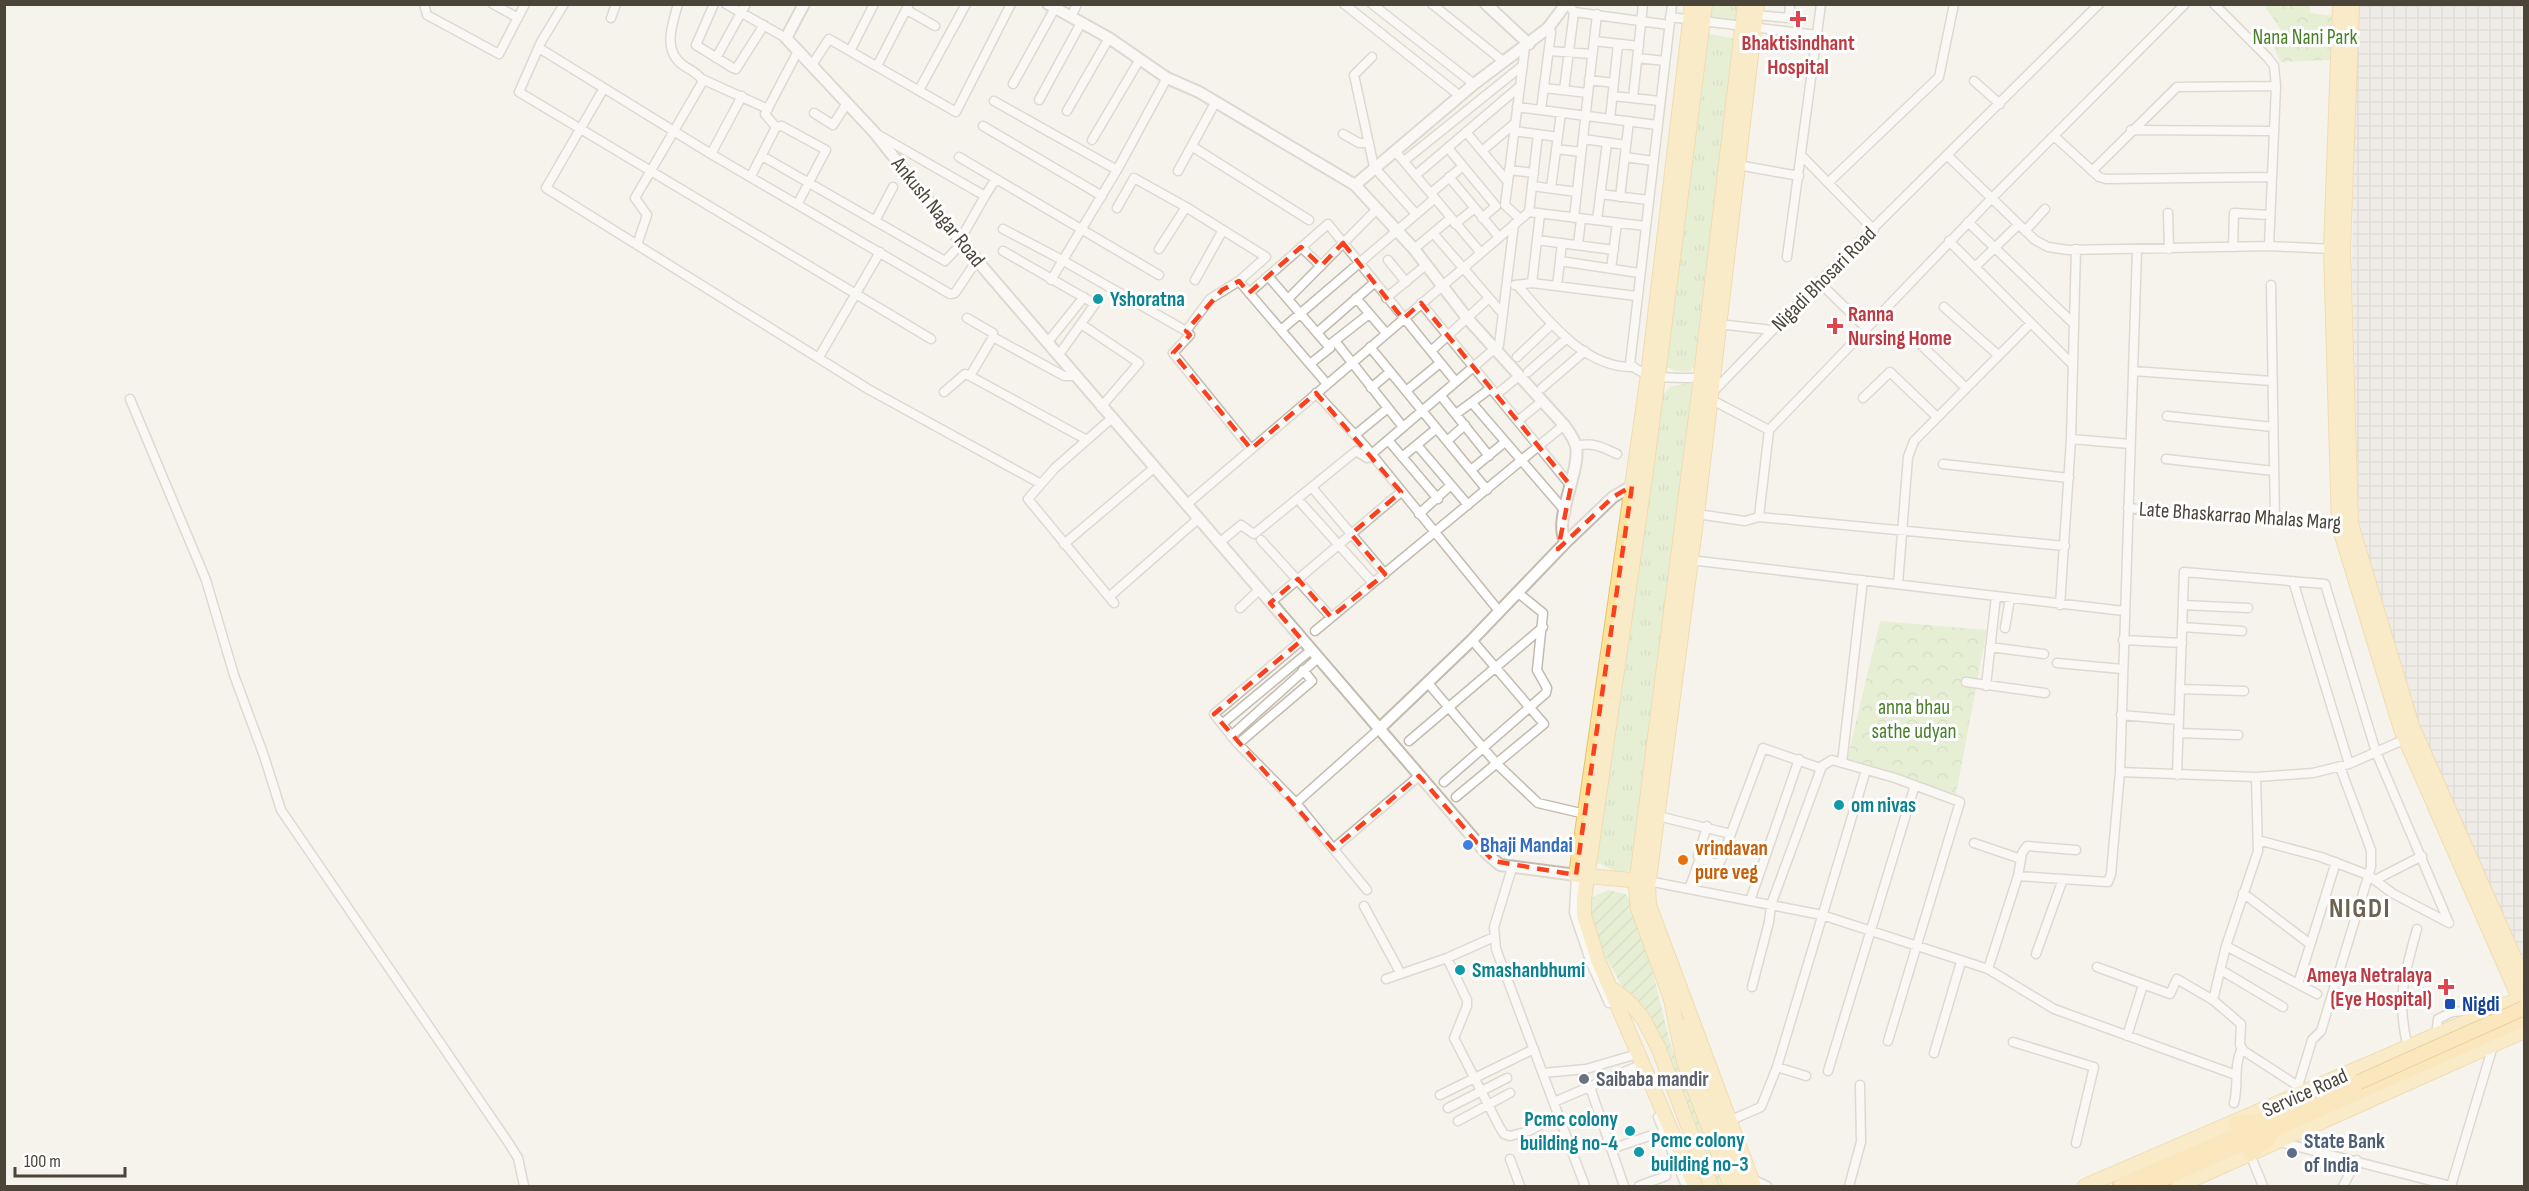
<svg xmlns="http://www.w3.org/2000/svg" width="2529" height="1191" font-family="'Sofia Sans Condensed',sans-serif">
	<style>
		.industrial { fill: url(#industrial-grid) }
		.grass { fill: url(#grass-tufts) }
		.forest { fill: url(#forest-crowns) }
		.garden { fill: url(#garden-furrows) }
		.lines { fill: none; stroke-linecap: round; stroke-linejoin: round }
		.minor-casing { stroke: #c2bbae; stroke-width: 11 }
		.tertiary-casing { stroke: #c2bbae; stroke-width: 14 }
		.primary-casing { stroke: #e6c16a; stroke-width: 16 }
		.trunk-casing { stroke: #e0a43c; stroke-width: 16 }
		.minor { stroke: #fff; stroke-width: 8 }
		.tertiary { stroke: #fff; stroke-width: 10 }
		.primary { stroke: #ffe39c; stroke-width: 14 }
		.trunk { stroke: #ffd985; stroke-width: 14 }
		.trunk-bridge-casing { stroke: #e0a43c; stroke-width: 16; stroke-linecap: butt }
		.trunk-bridge { stroke: #ffd985; stroke-width: 14 }
		.marked { fill: none; stroke: #fc3f1d; stroke-width: 4.5; stroke-dasharray: 12 8; stroke-linejoin: round }
		.health-dot { fill: #e0444e; stroke: #fff; stroke-width: 2 }
		.culture-dot { fill: #0f9aa8; stroke: #fff; stroke-width: 2 }
		.shop-dot { fill: #3f7fe0; stroke: #fff; stroke-width: 2 }
		.food-dot { fill: #e8710a; stroke: #fff; stroke-width: 2 }
		.transit-dot { fill: #1a4fb4; stroke: #fff; stroke-width: 2 }
		.worship-dot { fill: #6b7280; stroke: #fff; stroke-width: 2 }
		.service-dot { fill: #5c6f8a; stroke: #fff; stroke-width: 2 }
		.labels { text-anchor: middle; dominant-baseline: central; stroke-width: 6; stroke-linejoin: round; paint-order: stroke }
		.park-label { font-size: 21px; fill: #4a7f2a; stroke: #fff }
		.health-label { font-size: 21px; font-weight: bold; fill: #be3a42; stroke: #fff }
		.street-label { font-size: 21px; fill: #4b4439; stroke: #fff }
		.culture-label { font-size: 21px; font-weight: bold; fill: #0d838f; stroke: #fff; text-anchor: start }
		.shop-label { font-size: 21px; font-weight: bold; fill: #366cbe; stroke: #fff; text-anchor: start }
		.food-label { font-size: 21px; font-weight: bold; fill: #c56008; stroke: #fff; text-anchor: start }
		.transit-label { font-size: 21px; font-weight: bold; fill: #164399; stroke: #fff; text-anchor: start }
		.worship-label { font-size: 21px; font-weight: bold; fill: #5b616d; stroke: #fff; text-anchor: start }
		.service-label { font-size: 21px; font-weight: bold; fill: #4e5e75; stroke: #fff; text-anchor: start }
		.district-label { font-size: 27px; font-weight: bold; letter-spacing: 1.5px; fill: #6e6250; stroke: #fff }
	</style>
	<defs>
		<pattern id="industrial-grid" width="8" height="8" patternUnits="userSpaceOnUse" patternTransform="scale(1.5)"><rect width="8" height="8" fill="#e6e2dd"/><path d="M0 4h8M4 0v8" fill="none" stroke="#c7c3be"/></pattern>
		<pattern id="grass-tufts" width="24" height="20" patternUnits="userSpaceOnUse" patternTransform="scale(1.5)"><rect width="24" height="20" fill="#d2eab5"/><path d="M3 7l-1-3M5 7V3M7 7l1-3M15 17l-1-3M17 17v-4M19 17l1-3" fill="none" stroke="#b6ca9c"/></pattern>
		<pattern id="forest-crowns" width="20" height="18" patternUnits="userSpaceOnUse" patternTransform="scale(1.5)"><rect width="20" height="18" fill="#d2eab5"/><path d="M2 6a3 3 0 1 1 6 0M12 15a3 3 0 1 1 6 0" fill="none" stroke="#b6ca9c"/></pattern>
		<pattern id="garden-furrows" width="10" height="10" patternUnits="userSpaceOnUse" patternTransform="scale(1.5)"><rect width="10" height="10" fill="#d2eab5"/><path d="M-1 1l2-2M0 10L10 0M9 11l2-2" fill="none" stroke="#b6ca9c"/></pattern>
	</defs>
	<rect width="100%" height="100%" fill="#f6f3ec"/>
	<path class="industrial" d="M 2356,5 L 2524,5 L 2524,960 L 2417,725 L 2367,557 L 2359,523 L 2352,269 Z"/>
	<path class="grass" d="M 1708,5 L 1742,5 L 1739,22 L 1707,19 Z
		M 1706,33 L 1736,39 L 1699,362 L 1689,372 L 1675,371 L 1665,366 Z
		M 1688,383 L 1696,385 L 1634,870 L 1618,872 L 1597,863 L 1597,848 L 1659,398 L 1670,387 Z"/>
	<path class="forest" d="M 2263,4 L 2310,5 L 2310,13 L 2334,16 L 2332,60 L 2281,62 L 2274,48 L 2281,30 Z
		M 1880,621 L 1987,630 L 1956,794 L 1847,760 Z"/>
	<path class="garden" d="M 1608,890 L 1625,894 L 1631,900 L 1643,933 L 1671,1046 L 1725,1186 L 1712,1186 L 1641,1012 L 1620,983 L 1603,951 L 1591,925 L 1589,899 Z"/>
	<g class="lines">
		<defs>
			<path id="minor" d="M 424,4 L 427,15 L 499,54 L 525,4
				M 493,4 L 518,18
				M 564,4 L 541,42 L 519,92 L 931,339
				M 714,4 L 696,45 L 733,68 L 736,69 L 764,25
				M 726,4 L 786,38
				M 1344,4 L 1460,96
				M 1372,4 L 1474,84
				M 1432,4 L 1503,61
				M 1568,4 L 1574,12 L 1669,25
				M 1672,4 L 1630,364 C 1649,382 1679,377 1705,378
				M 2214,4 L 2268,58 L 2274,66 L 2276,86 L 2269,246
				M 907,10 L 935,26
				M 1756,15 L 1789,18 L 1790,4
				M 1071,17 L 1077,4
				M 1670,17 L 1817,35
				M 611,18 L 616,4
				M 1594,41 L 1639,46
				M 539,48 L 711,154 L 950,294 L 955,293 L 977,260
				M 850,51 L 874,4
				M 1549,51 L 1592,54
				M 1372,57 L 1354,75 L 1374,167 L 1416,214
				M 716,58 L 746,4
				M 1637,58 L 1665,61
				M 812,65 L 829,39 L 956,112 L 1011,4
				M 877,66 L 909,4
				M 702,79 L 768,109
				M 1589,80 L 1614,83
				M 1974,81 L 2000,104
				M 1013,84 L 1055,8
				M 604,88 L 546,188 L 868,389 L 1041,484
				M 1544,88 L 1588,93
				M 919,90 L 966,4
				M 1564,90 L 1574,12
				M 1613,96 L 1660,101
				M 1633,98 L 1643,4
				M 1039,100 L 1081,23
				M 994,101 L 1117,170
				M 1517,107 L 1657,125
				M 1541,110 L 1551,32 L 1548,28
				M 1067,111 L 1109,38
				M 814,113 L 833,125 L 847,103
				M 1610,119 L 1618,44
				M 983,126 L 1102,196
				M 776,127 L 782,126 L 826,150 L 798,203
				M 2131,130 L 2274,131
				M 1514,131 L 1558,137
				M 1466,132 L 1508,182
				M 877,134 L 985,196 L 960,240
				M 1343,134 L 1359,143 L 1368,143
				M 2054,136 L 2099,177 L 2106,179 L 2272,177
				M 1583,139 L 1626,145
				M 1092,140 L 1140,59
				M 1193,147 L 1309,220
				M 1448,148 L 1496,206 L 1482,218
				M 1556,149 L 1581,152
				M 1395,151 L 1481,253
				M 1482,151 L 1515,123
				M 711,154 L 742,96
				M 762,156 L 945,261 L 962,243
				M 1802,156 L 1874,230
				M 1948,156 L 2035,240 L 2048,247 L 2068,250 L 2269,246 L 2333,249
				M 959,157 L 1159,275
				M 1625,157 L 1653,161
				M 1404,161 L 1522,66
				M 1738,165 L 1799,176
				M 1509,170 L 1534,173
				M 1178,171 L 1215,103
				M 2092,171 L 2177,87 L 2276,86
				M 1417,174 L 1519,87
				M 751,176 L 776,127 L 765,114 L 798,51
				M 1449,177 L 1499,237
				M 1829,182 L 1939,77 L 1954,4
				M 1532,186 L 1577,192
				M 1551,188 L 1561,113
				M 1431,193 L 1463,166
				M 1600,194 L 1648,200
				M 985,196 L 995,180
				M 1620,197 L 1629,121
				M 1117,208 L 1134,178 L 1186,207 L 1266,257 L 1239,281 L 1210,299 L 1186,331 L 1190,335 L 1173,353 L 1251,449
				M 1529,212 L 1538,134
				M 2168,213 L 2169,249
				M 1574,218 L 1597,14
				M 1520,219 L 1505,205 L 1525,47
				M 1597,220 L 1607,143
				M 875,221 L 893,187
				M 1968,222 L 2074,324
				M 1455,224 L 1475,208
				M 1003,229 L 1062,260 L 1186,331
				M 2025,231 L 2045,209
				M 1433,233 L 1503,314
				M 1537,240 L 1614,250
				M 1949,241 L 2073,365
				M 637,245 L 647,215 L 635,198 L 703,81 C 699,74 691,70 684,66 C 662,51 672,25 678,4
				M 1578,245 L 1581,219
				M 1301,247 L 1321,266
				M 2233,247 L 2234,213 L 2270,215
				M 1159,249 L 1186,207
				M 1414,249 L 1451,218
				M 1003,251 L 1095,304 L 1058,356
				M 1787,257 L 1821,4
				M 1388,260 L 1406,282
				M 1560,261 L 1639,273
				M 1975,267 L 2018,225
				M 1611,269 L 1617,223
				M 1268,276 L 1330,348 L 1310,364
				M 1051,280 L 1117,170 L 1167,78
				M 1195,280 L 1223,230
				M 1239,281 L 1327,384
				M 1819,282 L 1865,327
				M 1532,283 L 1540,214
				M 1515,285 L 1532,283 L 1636,296
				M 2271,285 L 2275,521
				M 1518,286 C 1548,320 1584,368 1633,367
				M 1557,286 L 1562,243
				M 1249,293 L 1328,224 L 1456,382
				M 1356,298 L 1386,333
				M 1386,298 L 1426,265
				M 1288,299 L 1377,209
				M 1421,303 L 1571,486
				M 1944,307 L 1998,355
				M 967,318 L 993,333 L 993,337
				M 1081,324 L 1139,363 L 1101,407
				M 1718,324 L 1772,330
				M 1281,330 L 1434,199
				M 1318,332 L 1374,283
				M 1915,339 L 1966,388
				M 1335,341 L 1403,427
				M 1047,343 L 1084,297
				M 1332,343 L 1369,314
				M 1370,347 L 1487,490
				M 1431,351 L 1489,298
				M 819,357 L 880,252
				M 1517,357 L 1552,324
				M 2133,371 L 2272,381
				M 1528,372 L 1567,338
				M 1076,376 L 1064,376 L 993,337 L 970,376 L 1087,440
				M 1371,388 L 1390,372
				M 1542,388 L 1585,351
				M 1406,391 L 1440,363
				M 944,392 L 965,374 L 970,376
				M 1316,393 L 1365,446 L 1499,611
				M 1712,393 L 1819,282 L 2099,4
				M 1497,394 L 1519,376
				M 1441,396 L 1489,456
				M 1863,398 L 1890,372 L 1936,416
				M 130,399 L 206,580 L 234,675 L 264,756 L 281,810 L 510,1145 L 518,1158 L 524,1186
				M 1710,399 L 1769,430
				M 1472,403 L 1566,512
				M 1456,414 L 1491,388
				M 2167,416 L 2273,427
				M 1112,418 L 1055,468 L 1028,499 L 1114,603
				M 1519,420 L 1541,402
				M 1355,435 L 1388,408
				M 2071,439 L 2130,444
				M 1388,440 L 1438,499
				M 1447,441 L 1465,425
				M 1417,445 L 1468,505
				M 1576,446 C 1593,442 1602,447 1617,454
				M 1402,457 L 1436,429
				M 2166,459 L 2274,471
				M 1943,464 L 2069,478
				M 1471,470 L 1505,442
				M 1315,491 L 1385,574
				M 1302,504 L 1373,583
				M 1186,505 L 1529,212 L 1645,226
				M 2128,508 L 2342,526
				M 1419,514 L 1451,485
				M 1697,514 L 1745,521 L 1759,517 L 2065,546
				M 1759,517 L 1769,430 L 1991,199 L 2185,4
				M 1261,540 L 1331,617
				M 1219,543 L 1241,525 L 1254,534 L 1356,451 L 1367,458 L 1499,345 L 1514,224
				M 1064,544 L 1154,468
				M 1690,560 L 2124,611
				M 2293,581 L 2349,764
				M 1898,584 L 1908,457 L 1914,441 L 2031,323
				M 1109,597 L 1198,519
				M 1270,603 L 1401,492
				M 2060,605 L 2071,439 L 2076,249
				M 2183,605 L 2248,608
				M 1240,608 L 1259,590
				M 2182,627 L 2242,631
				M 2005,628 L 2010,598
				M 1315,631 L 1564,425
				M 1302,640 L 1214,714 L 1238,744 L 1296,803 L 1367,890
				M 2123,640 L 2182,643
				M 1990,647 L 2044,654
				M 2057,663 L 2122,669
				M 1427,682 L 1497,764 L 1538,803 L 1585,814
				M 1966,682 L 2045,693
				M 1986,686 L 1996,596
				M 2180,689 L 2244,691
				M 2121,715 L 2179,720
				M 1222,724 L 1311,650
				M 2178,733 L 2238,735
				M 1231,736 L 1318,658
				M 1409,741 L 1543,627
				M 1238,744 L 1312,681 L 1303,670
				M 1842,763 L 1863,580
				M 2120,772 L 2256,777 L 2313,773 L 2349,764 L 2410,737
				M 2177,775 L 2184,572 L 2325,584 L 2376,752 L 2449,923
				M 1444,782 L 1546,693 L 1547,688 L 1537,670 L 1543,613 L 1517,592
				M 1456,797 L 1544,724 L 1472,640
				M 1296,803 L 1379,729
				M 1658,816 L 1731,834
				M 2258,840 L 2321,857 L 2368,875 L 2392,893 L 2449,923
				M 1974,843 L 2021,859
				M 1333,849 L 1419,776
				M 1698,856 L 1707,826
				M 1512,868 L 1494,927 L 1496,949 L 1585,1186
				M 1576,875 L 1574,913 L 1591,963 L 1609,1003
				M 2018,876 L 2022,853 L 2027,846 L 2076,850
				M 2375,880 L 2422,856
				M 1648,881 L 1822,915 L 1988,969 L 2054,1009 L 2236,1075
				M 1689,889 L 1699,861 L 1704,860 L 1718,864 L 1721,860 L 1763,748 L 1820,768
				M 2243,893 L 2310,944
				M 1750,901 L 1799,759
				M 1364,906 L 1401,974
				M 2226,946 L 2317,994
				M 2036,954 L 2063,879
				M 1447,958 L 1494,937
				M 2097,967 L 2170,994 L 2177,979 L 2213,1000 L 2241,1024 L 2240,1045 L 2244,1051 L 2301,1088
				M 1988,969 L 2018,876 L 2108,882 L 2111,874 L 2120,772 L 2137,250
				M 2221,970 L 2283,1007
				M 1386,979 L 1447,958 L 1467,1000 L 1467,1006 L 1454,1038 L 1499,1126 L 1504,1134 L 1510,1136 L 1529,1131 L 1559,1115
				M 2298,984 L 2336,862
				M 1752,987 L 1769,922 L 1771,905 L 1822,766 L 1832,760 L 1895,778 L 1960,802 L 1888,1041
				M 2213,1000 L 2226,946 L 2258,851 L 2256,777
				M 2127,1036 L 2143,985
				M 2436,1036 L 2438,1019 L 2452,1012 L 2488,1009
				M 2013,1042 L 2094,1067 L 2076,1143
				M 2408,1048 C 2396,1000 2404,976 2417,929
				M 1934,1053 L 1961,962
				M 1777,1067 L 1866,770
				M 1828,1071 L 1915,785
				M 1543,1073 L 1586,1069 L 1634,1055
				M 2298,1086 L 2312,1040 L 2321,1031 L 2371,867 L 2371,850 L 2340,767
				M 1590,1087 L 1624,1186
				M 1440,1095 L 1534,1049
				M 1554,1102 L 1638,1066
				M 2234,1103 C 2239,1084 2233,1066 2242,1048
				M 1448,1108 L 1507,1078
				M 1658,1117 L 1686,1186
				M 1458,1121 L 1510,1093
				M 1729,1121 L 1761,1107 L 1777,1067 L 1806,1076
				M 2280,1142 L 2451,1186
				M 1611,1149 L 1649,1136
				M 2250,1154 L 2263,1186
				M 1510,1159 L 1520,1186
				M 1752,1179 L 1767,1186
				M 1639,1186 L 1666,1176
				M 1849,1186 L 1861,1142 L 1860,1085
				M 2343,1186 L 2357,1160
				M 2451,1186 L 2493,1046"/>
			<path id="tertiary" d="M 804,4 L 786,38 L 874,132 L 962,243 L 1487,854 L 1500,865 L 1576,875
				M 1048,4 L 1109,38 L 1167,78 L 1199,92 L 1355,185 L 1414,249 L 1467,318 L 1564,425 C 1568,431 1574,438 1576,446 C 1581,471 1552,522 1566,542
				M 1486,4 L 1529,44
				M 1355,185 L 1474,84 L 1548,28 L 1566,4
				M 1379,729 L 1472,640 L 1566,542 L 1613,497 L 1632,486"/>
			<path id="primary" d="M 2340,4 L 2331,249 L 2339,526 L 2401,729 L 2524,1009
				M 2352,4 L 2343,249 L 2351,524 L 2412,726 L 2524,980
				M 1643,881 L 1576,875 L 1648,375 L 1692,4
				M 1614,990 L 1631,1004 L 1644,1020 L 1658,1047 L 1711,1186
				M 1681,1026 L 1743,1186
				M 1695,1186 L 1598,960 L 1584,915 L 1584,899 L 1647,463 L 1705,4
				M 1731,1186 L 1684,1062 L 1671,999 L 1638,908 L 1636,886 L 1699,393 L 1745,4
				M 1754,1186 L 1649,905 L 1648,887 L 1697,514 L 1757,4
				M 2085,1186 L 2524,997
				M 2178,1186 L 2524,1031"/>
			<path id="trunk" d="M 2235,1123 L 2260,1120
				M 2250,1154 L 2270,1138
				M 2120,1186 L 2359,1082
				M 2148,1186 L 2524,1019"/>
		</defs>
		<use href="#minor" class="minor-casing"/>
		<use href="#tertiary" class="tertiary-casing"/>
		<use href="#primary" class="primary-casing"/>
		<use href="#trunk" class="trunk-casing"/>
		<use href="#minor" class="minor"/>
		<use href="#tertiary" class="tertiary"/>
		<use href="#primary" class="primary"/>
		<use href="#trunk" class="trunk"/>
		<defs>
			<path id="trunk-bridge" d="M 2359,1082 L 2524,1008"/>
		</defs>
		<use href="#trunk-bridge" class="trunk-bridge-casing"/>
		<use href="#trunk-bridge" class="trunk-bridge"/>
	</g>
	<path d="M0 0H2529V1191H0ZM 1343,243 L 1403,319 L 1421,303 L 1571,486 L 1558,549 L 1613,497 L 1632,486 L 1576,875 L 1493,861 L 1419,776 L 1333,849 L 1214,714 L 1302,640 L 1270,603 L 1298,579 L 1331,617 L 1385,574 L 1351,534 L 1401,492 L 1316,393 L 1251,449 L 1173,353 L 1190,335 L 1186,331 L 1222,290 L 1239,281 L 1249,293 L 1301,247 L 1321,266 Z" fill="#f6f3ec" fill-opacity=".55" fill-rule="evenodd"/>
	<path class="marked" d="M 1343,243 L 1403,319 L 1421,303 L 1571,486 L 1558,549 L 1613,497 L 1632,486 L 1576,875 L 1493,861 L 1419,776 L 1333,849 L 1214,714 L 1302,640 L 1270,603 L 1298,579 L 1331,617 L 1385,574 L 1351,534 L 1401,492 L 1316,393 L 1251,449 L 1173,353 L 1190,335 L 1186,331 L 1222,290 L 1239,281 L 1249,293 L 1301,247 L 1321,266 Z"/>
	<g class="health-dot">
		<path d="M1795 10h6v6h6v6h-6v6h-6v-6h-6v-6h6z"/>
		<path d="M1832 317h6v6h6v6h-6v6h-6v-6h-6v-6h6z"/>
		<path d="M2443 978h6v6h6v6h-6v6h-6v-6h-6v-6h6z"/>
	</g>
	<g class="culture-dot">
		<circle cx="1098" cy="299" r="6"/>
		<circle cx="1839" cy="805" r="6"/>
		<circle cx="1460" cy="970" r="6"/>
		<circle cx="1630" cy="1131" r="6"/>
		<circle cx="1639" cy="1152" r="6"/>
	</g>
	<circle class="shop-dot" cx="1468" cy="845" r="6"/>
	<circle class="food-dot" cx="1683" cy="860" r="6"/>
	<rect class="transit-dot" x="2444" y="998" width="12" height="12" rx="3"/>
	<circle class="worship-dot" cx="1584" cy="1079" r="6"/>
	<circle class="service-dot" cx="2292" cy="1153" r="6"/>
	<g class="labels">
		<g class="park-label">
			<text x="2305" y="37">Nana Nani Park</text>
			<text x="1914" y="707">anna bhau<tspan x="1914" dy="24">sathe udyan</tspan></text>
		</g>
		<g class="health-label">
			<text x="1798" y="43">Bhaktisindhant<tspan x="1798" dy="24">Hospital</tspan></text>
			<text x="1848" y="314" text-anchor="start">Ranna<tspan x="1848" dy="24">Nursing Home</tspan></text>
			<text x="2432" y="975" text-anchor="end">Ameya Netralaya<tspan x="2432" dy="24">(Eye Hospital)</tspan></text>
		</g>
		<g class="street-label">
			<text transform="translate(938 212) rotate(51)">Ankush Nagar Road</text>
			<text transform="translate(1824 279) rotate(-45)">Nigadi Bhosari Road</text>
			<text transform="translate(2240 516) rotate(4)">Late Bhaskarrao Mhalas Marg</text>
			<text transform="translate(2305 1093) rotate(-24)">Service Road</text>
		</g>
		<g class="culture-label">
			<text x="1110" y="299">Yshoratna</text>
			<text x="1851" y="805">om nivas</text>
			<text x="1472" y="970">Smashanbhumi</text>
			<text x="1618" y="1119" text-anchor="end">Pcmc colony<tspan x="1618" dy="24">building no-4</tspan></text>
			<text x="1651" y="1140">Pcmc colony<tspan x="1651" dy="24">building no-3</tspan></text>
		</g>
		<g class="shop-label">
			<text x="1480" y="845">Bhaji Mandai</text>
		</g>
		<g class="food-label">
			<text x="1695" y="848">vrindavan<tspan x="1695" dy="24">pure veg</tspan></text>
		</g>
		<g class="transit-label">
			<text x="2462" y="1004">Nigdi</text>
		</g>
		<g class="worship-label">
			<text x="1596" y="1079">Saibaba mandir</text>
		</g>
		<g class="service-label">
			<text x="2304" y="1141">State Bank<tspan x="2304" dy="24">of India</tspan></text>
		</g>
		<g class="district-label">
			<text x="2360" y="909">NIGDI</text>
		</g>
	</g>
	<rect width="2529" height="1191" fill="none" stroke="#4b4439" stroke-width="12"/>
	<path d="M15 1167v9h110v-9" fill="none" stroke="#4b4439" stroke-width="3"/>
	<text x="24" y="1167" font-size="18" fill="#4b4439" stroke="#ffffff" stroke-width="4.5" paint-order="stroke">100 m</text>
</svg>
